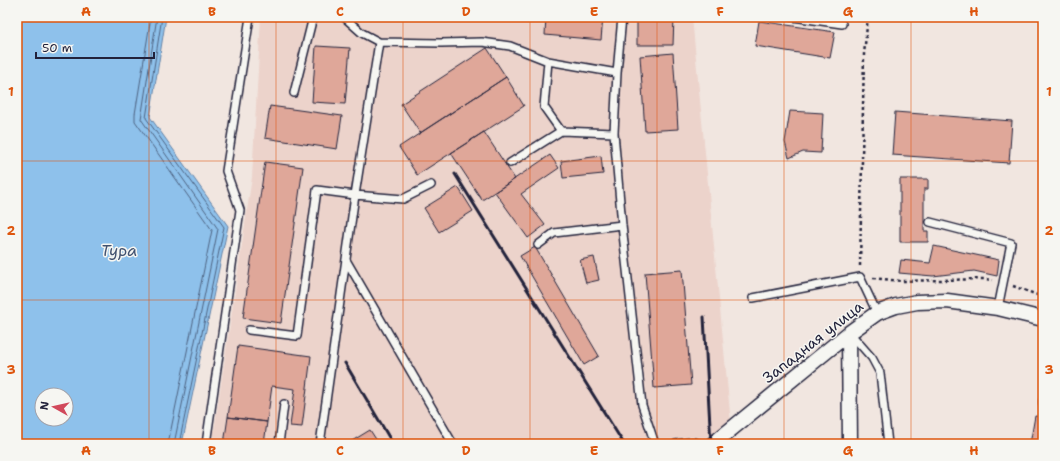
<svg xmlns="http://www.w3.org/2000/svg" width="1060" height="461" font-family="'Shantell Sans',sans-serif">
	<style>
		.built { fill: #ecd3cb }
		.water { fill: #8ec1eb; stroke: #6381a5; fill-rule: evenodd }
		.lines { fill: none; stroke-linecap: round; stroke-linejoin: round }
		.shore { stroke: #4d6281; stroke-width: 1 }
		.building { fill: #dfa799; stroke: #22223b }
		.lane-casing { stroke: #22223b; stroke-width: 10 }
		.street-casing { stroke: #22223b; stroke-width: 17 }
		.path { stroke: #22223b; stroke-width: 2.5; stroke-dasharray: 3 3; stroke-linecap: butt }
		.lane { stroke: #f6f6f2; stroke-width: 7 }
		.street { stroke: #f6f6f2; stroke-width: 14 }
		.rail { stroke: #22223b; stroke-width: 3 }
		.grid { fill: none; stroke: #de560e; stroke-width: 1; stroke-opacity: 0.55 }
		.labels { text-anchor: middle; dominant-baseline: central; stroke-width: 3; stroke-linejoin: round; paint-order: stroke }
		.street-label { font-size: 15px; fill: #22223b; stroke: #f6f6f2 }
		.water-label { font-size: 16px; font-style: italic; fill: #425270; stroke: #f6f6f2 }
		.neatline { fill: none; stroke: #de560e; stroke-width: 1.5 }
		.grid-label { font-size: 13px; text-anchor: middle; font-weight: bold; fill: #de560e }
	</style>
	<rect width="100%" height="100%" fill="#f1e6e0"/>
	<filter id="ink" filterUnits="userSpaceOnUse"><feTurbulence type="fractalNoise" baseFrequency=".025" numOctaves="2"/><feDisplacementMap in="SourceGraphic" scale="8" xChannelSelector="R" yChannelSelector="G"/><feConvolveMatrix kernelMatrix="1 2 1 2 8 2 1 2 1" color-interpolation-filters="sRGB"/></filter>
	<g filter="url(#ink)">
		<path class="built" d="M 261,17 L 692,17 L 733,444 L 212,444 L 252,177 Z"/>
		<path class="water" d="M 17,17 L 166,17 L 150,117 L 228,226 L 182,444 L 17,444 ZM 42,395 L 66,395 L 66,419 L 42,419 Z"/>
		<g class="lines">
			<path class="shore" d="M 151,17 L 135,114 L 135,121 L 212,230 L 168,444
				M 157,17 L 141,119 L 218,229 L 174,444
				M 162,17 L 146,118 L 224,227 L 179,444"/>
		</g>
		<path class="building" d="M 546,17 L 603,17 L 601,40 L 545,35 Z
			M 637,17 L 674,17 L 673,45 L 637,45 Z
			M 759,21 L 835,32 L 830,58 L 755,46 Z
			M 316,46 L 350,48 L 345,104 L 312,102 Z
			M 487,48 L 506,77 L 420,133 L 401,104 Z
			M 673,53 L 678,129 L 645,131 L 640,56 Z
			M 506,77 L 524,106 L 417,175 L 399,147 Z
			M 270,106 L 342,116 L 337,149 L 265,138 Z
			M 790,111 L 823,113 L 821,153 L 803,152 L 789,158 L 785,142 Z
			M 895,112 L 1012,121 L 1009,163 L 892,155 Z
			M 484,132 L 515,179 L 482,200 L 451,153 Z
			M 550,155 L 559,168 L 521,194 L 545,225 L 528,238 L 495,192 Z
			M 601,156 L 603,174 L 563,178 L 561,161 Z
			M 265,162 L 303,167 L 281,323 L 243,318 Z
			M 900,179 L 928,179 L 928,189 L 924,189 L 924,231 L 928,231 L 928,242 L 900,242 Z
			M 458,187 L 473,211 L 439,232 L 424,208 Z
			M 934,246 L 999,260 L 997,276 L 974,271 L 933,276 L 899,273 L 901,260 L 930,263 Z
			M 535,247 L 599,356 L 584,365 L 520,256 Z
			M 594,257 L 599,280 L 586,283 L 580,260 Z
			M 682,270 L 691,385 L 654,388 L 645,273 Z
			M 238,346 L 311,356 L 302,427 L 290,426 L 295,389 L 272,386 L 267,422 L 228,417 Z
			M 1035,416 L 1043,417 L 1043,444 L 1030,444 Z
			M 228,417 L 267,422 L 264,444 L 224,444 Z
			M 370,430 L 379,444 L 347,444 Z"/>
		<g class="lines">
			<defs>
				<path id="lane" d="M 344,17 L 362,33 L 379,42 L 441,43 L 482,42 L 510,46 L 548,61 L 617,73 L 614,133 L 622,225 L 642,405 L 655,444
					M 793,17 L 842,24
					M 548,61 L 544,107 L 561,131 L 614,133
					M 617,73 L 622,17
					M 294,93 L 313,17
					M 510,163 L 561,131
					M 930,222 L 1011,243 L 998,308
					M 538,245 L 554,233 L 622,225
					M 346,260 L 453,444
					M 753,298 L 860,277 L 877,313
					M 249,330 L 297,336 L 317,190 L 355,195 L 403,199 L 431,185
					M 850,333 L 872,358 L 880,373 L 888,444
					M 1043,401 L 1043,403
					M 206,444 L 240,210 L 226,171 L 250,17
					M 279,444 L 284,404
					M 320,444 L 355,195 L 379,42
					M 676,444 L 693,442 L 701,444"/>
				<path id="street" d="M 849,333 L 850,444
					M 713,444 L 849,333 L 877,313 L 896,306 L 917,302 L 947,301 L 998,308 L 1043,319"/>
			</defs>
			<use href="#lane" class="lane-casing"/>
			<use href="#street" class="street-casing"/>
			<path class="path" d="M 860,266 L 864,54 L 868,17
				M 873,278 L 901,281 L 984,279 L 993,280
				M 1013,286 L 1043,297"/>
			<use href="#lane" class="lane"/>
			<use href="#street" class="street"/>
			<path class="rail" d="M 455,174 L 624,444
				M 704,317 L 711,444
				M 345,363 L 393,444"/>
		</g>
	</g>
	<path class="grid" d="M 149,17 L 149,444M 276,17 L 276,444M 403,17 L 403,444M 530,17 L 530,444M 657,17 L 657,444M 784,17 L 784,444M 911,17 L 911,444M 17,161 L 1043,161M 17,300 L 1043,300"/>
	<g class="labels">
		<g class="street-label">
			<text transform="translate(813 342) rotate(-38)">Западная улица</text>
		</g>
		<g class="water-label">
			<text x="119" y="250">Тура</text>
		</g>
	</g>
	<rect width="1060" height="461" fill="none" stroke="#f6f6f2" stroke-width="44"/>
	<g transform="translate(54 407) rotate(278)"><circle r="19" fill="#f6f6f2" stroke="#a1a1a9"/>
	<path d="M0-3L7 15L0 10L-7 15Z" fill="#d1495b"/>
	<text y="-6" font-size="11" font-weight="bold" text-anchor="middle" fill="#22223b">N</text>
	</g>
	<path d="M36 52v6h118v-6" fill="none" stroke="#22223b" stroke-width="2"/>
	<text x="42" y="52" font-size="12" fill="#22223b" stroke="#f6f6f2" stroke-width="3" paint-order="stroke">50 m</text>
	<rect x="22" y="22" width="1016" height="417" class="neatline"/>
	<g class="grid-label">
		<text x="86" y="16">A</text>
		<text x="212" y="16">B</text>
		<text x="340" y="16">C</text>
		<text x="466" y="16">D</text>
		<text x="594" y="16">E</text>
		<text x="720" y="16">F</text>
		<text x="848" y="16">G</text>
		<text x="974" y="16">H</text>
		<text x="11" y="96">1</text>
		<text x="1049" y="96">1</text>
		<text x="11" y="235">2</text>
		<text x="1049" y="235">2</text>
		<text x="11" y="374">3</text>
		<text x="1049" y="374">3</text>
		<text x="86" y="455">A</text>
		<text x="212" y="455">B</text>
		<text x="340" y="455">C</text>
		<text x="466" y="455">D</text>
		<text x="594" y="455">E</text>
		<text x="720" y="455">F</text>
		<text x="848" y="455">G</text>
		<text x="974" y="455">H</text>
	</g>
</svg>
